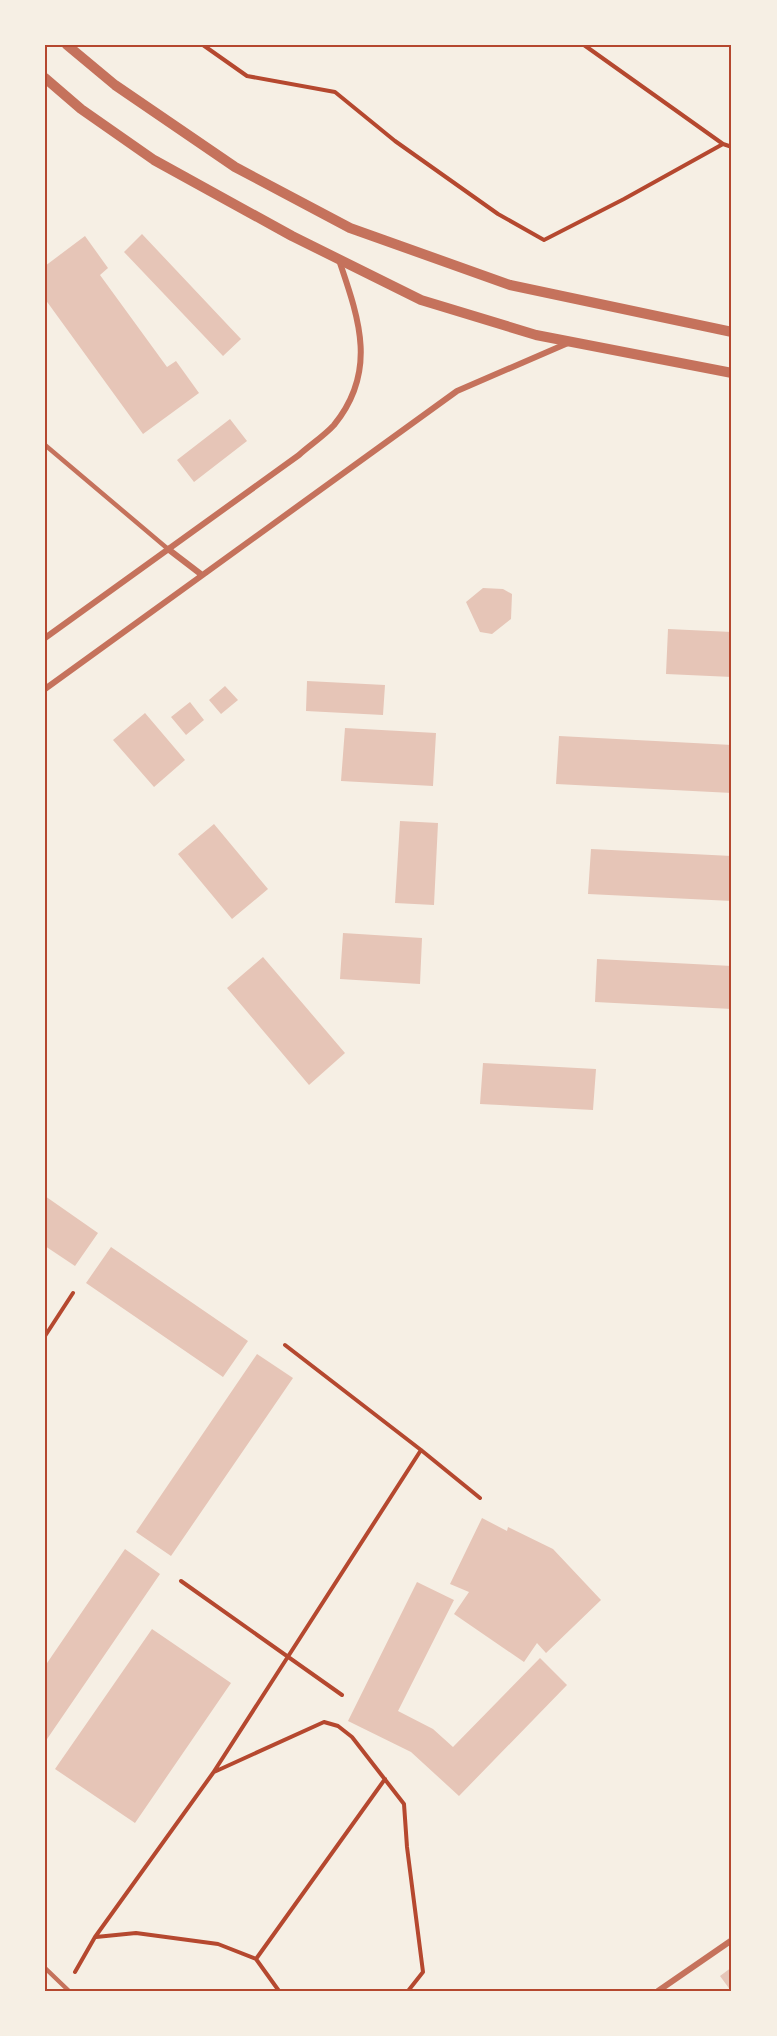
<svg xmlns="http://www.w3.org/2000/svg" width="777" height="2036" font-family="Merriweather,serif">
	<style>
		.building { fill: #e6c5b7 }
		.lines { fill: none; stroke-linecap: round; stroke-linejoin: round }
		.path { stroke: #b5482f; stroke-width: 4 }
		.service { stroke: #c5725c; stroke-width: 4.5 }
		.minor { stroke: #c5725c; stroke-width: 6 }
		.tertiary { stroke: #c5725c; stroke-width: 10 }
		.neatline { fill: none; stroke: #b5482f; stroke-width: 2 }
	</style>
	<rect width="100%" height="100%" fill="#f6efe4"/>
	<path class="building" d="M 142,234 L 241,339 L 223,356 L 124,252 Z
		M 85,236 L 108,268 L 100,275 L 167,367 L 176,361 L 199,393 L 143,434 L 45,299 L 45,266 Z
		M 230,419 L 247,441 L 194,482 L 177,460 Z
		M 483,588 L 503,589 L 512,594 L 511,619 L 492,634 L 480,632 L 466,602 Z
		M 668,629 L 732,632 L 732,677 L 666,674 Z
		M 307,681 L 385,685 L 383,715 L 306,711 Z
		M 225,686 L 238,700 L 221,714 L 209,700 Z
		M 190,702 L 204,720 L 186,735 L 171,717 Z
		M 145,713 L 185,760 L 154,787 L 113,740 Z
		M 345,728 L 436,733 L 433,786 L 341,781 Z
		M 559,736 L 732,745 L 732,793 L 556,784 Z
		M 400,821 L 438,823 L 434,905 L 395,903 Z
		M 214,824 L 268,889 L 232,919 L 178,854 Z
		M 591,849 L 732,856 L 732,901 L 588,894 Z
		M 343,933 L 422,938 L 420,984 L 340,979 Z
		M 263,957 L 345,1053 L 309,1085 L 227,988 Z
		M 597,959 L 732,966 L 732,1009 L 595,1002 Z
		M 483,1063 L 596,1069 L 593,1110 L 480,1104 Z
		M 45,1196 L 98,1233 L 75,1266 L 45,1246 Z
		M 111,1247 L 248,1341 L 223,1377 L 86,1283 Z
		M 257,1354 L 293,1378 L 171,1556 L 136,1532 Z
		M 482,1518 L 507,1531 L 508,1527 L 553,1549 L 601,1600 L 546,1653 L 537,1643 L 524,1662 L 454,1614 L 469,1592 L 450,1584 Z
		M 125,1549 L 160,1574 L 45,1742 L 45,1666 Z
		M 417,1582 L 454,1600 L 398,1711 L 433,1729 L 453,1747 L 540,1658 L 567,1685 L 459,1796 L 411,1752 L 348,1721 Z
		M 152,1629 L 231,1683 L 135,1823 L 55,1769 Z
		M 732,1967 L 732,1991 L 731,1991 L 720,1976 Z"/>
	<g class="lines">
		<path class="path" d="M 203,45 L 247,76 L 335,92 L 395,141 L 498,214 L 544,240 L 624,199 L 723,144 L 732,147
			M 584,45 L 723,144
			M 45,1336 L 73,1293
			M 285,1345 L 421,1450 L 480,1498
			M 181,1581 L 342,1695
			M 214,1772 L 324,1722 L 338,1726 L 352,1737 L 404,1804 L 407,1847 L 423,1972 L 408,1991
			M 96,1937 L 136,1933 L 218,1944 L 256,1959 L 279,1991
			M 256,1959 L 385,1779
			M 75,1972 L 95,1937 L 213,1773 L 421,1450"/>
		<path class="service" d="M 45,445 L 168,549
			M 45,1968 L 69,1991"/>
		<path class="minor" d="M 168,549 L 202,575
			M 45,638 L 299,455 C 310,445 324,436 334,425 C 378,371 359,319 339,260
			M 45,689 L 457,391 L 568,343
			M 658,1991 L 732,1940"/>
		<path class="tertiary" d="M 67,45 L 115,85 L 235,167 L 350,228 L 510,285 L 732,332
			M 45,78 L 81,109 L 154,160 L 292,236 L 421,300 L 536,335 L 732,373"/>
	</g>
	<rect width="777" height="2036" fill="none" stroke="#f6efe4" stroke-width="93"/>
	<rect x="46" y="46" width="684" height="1944" class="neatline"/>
</svg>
